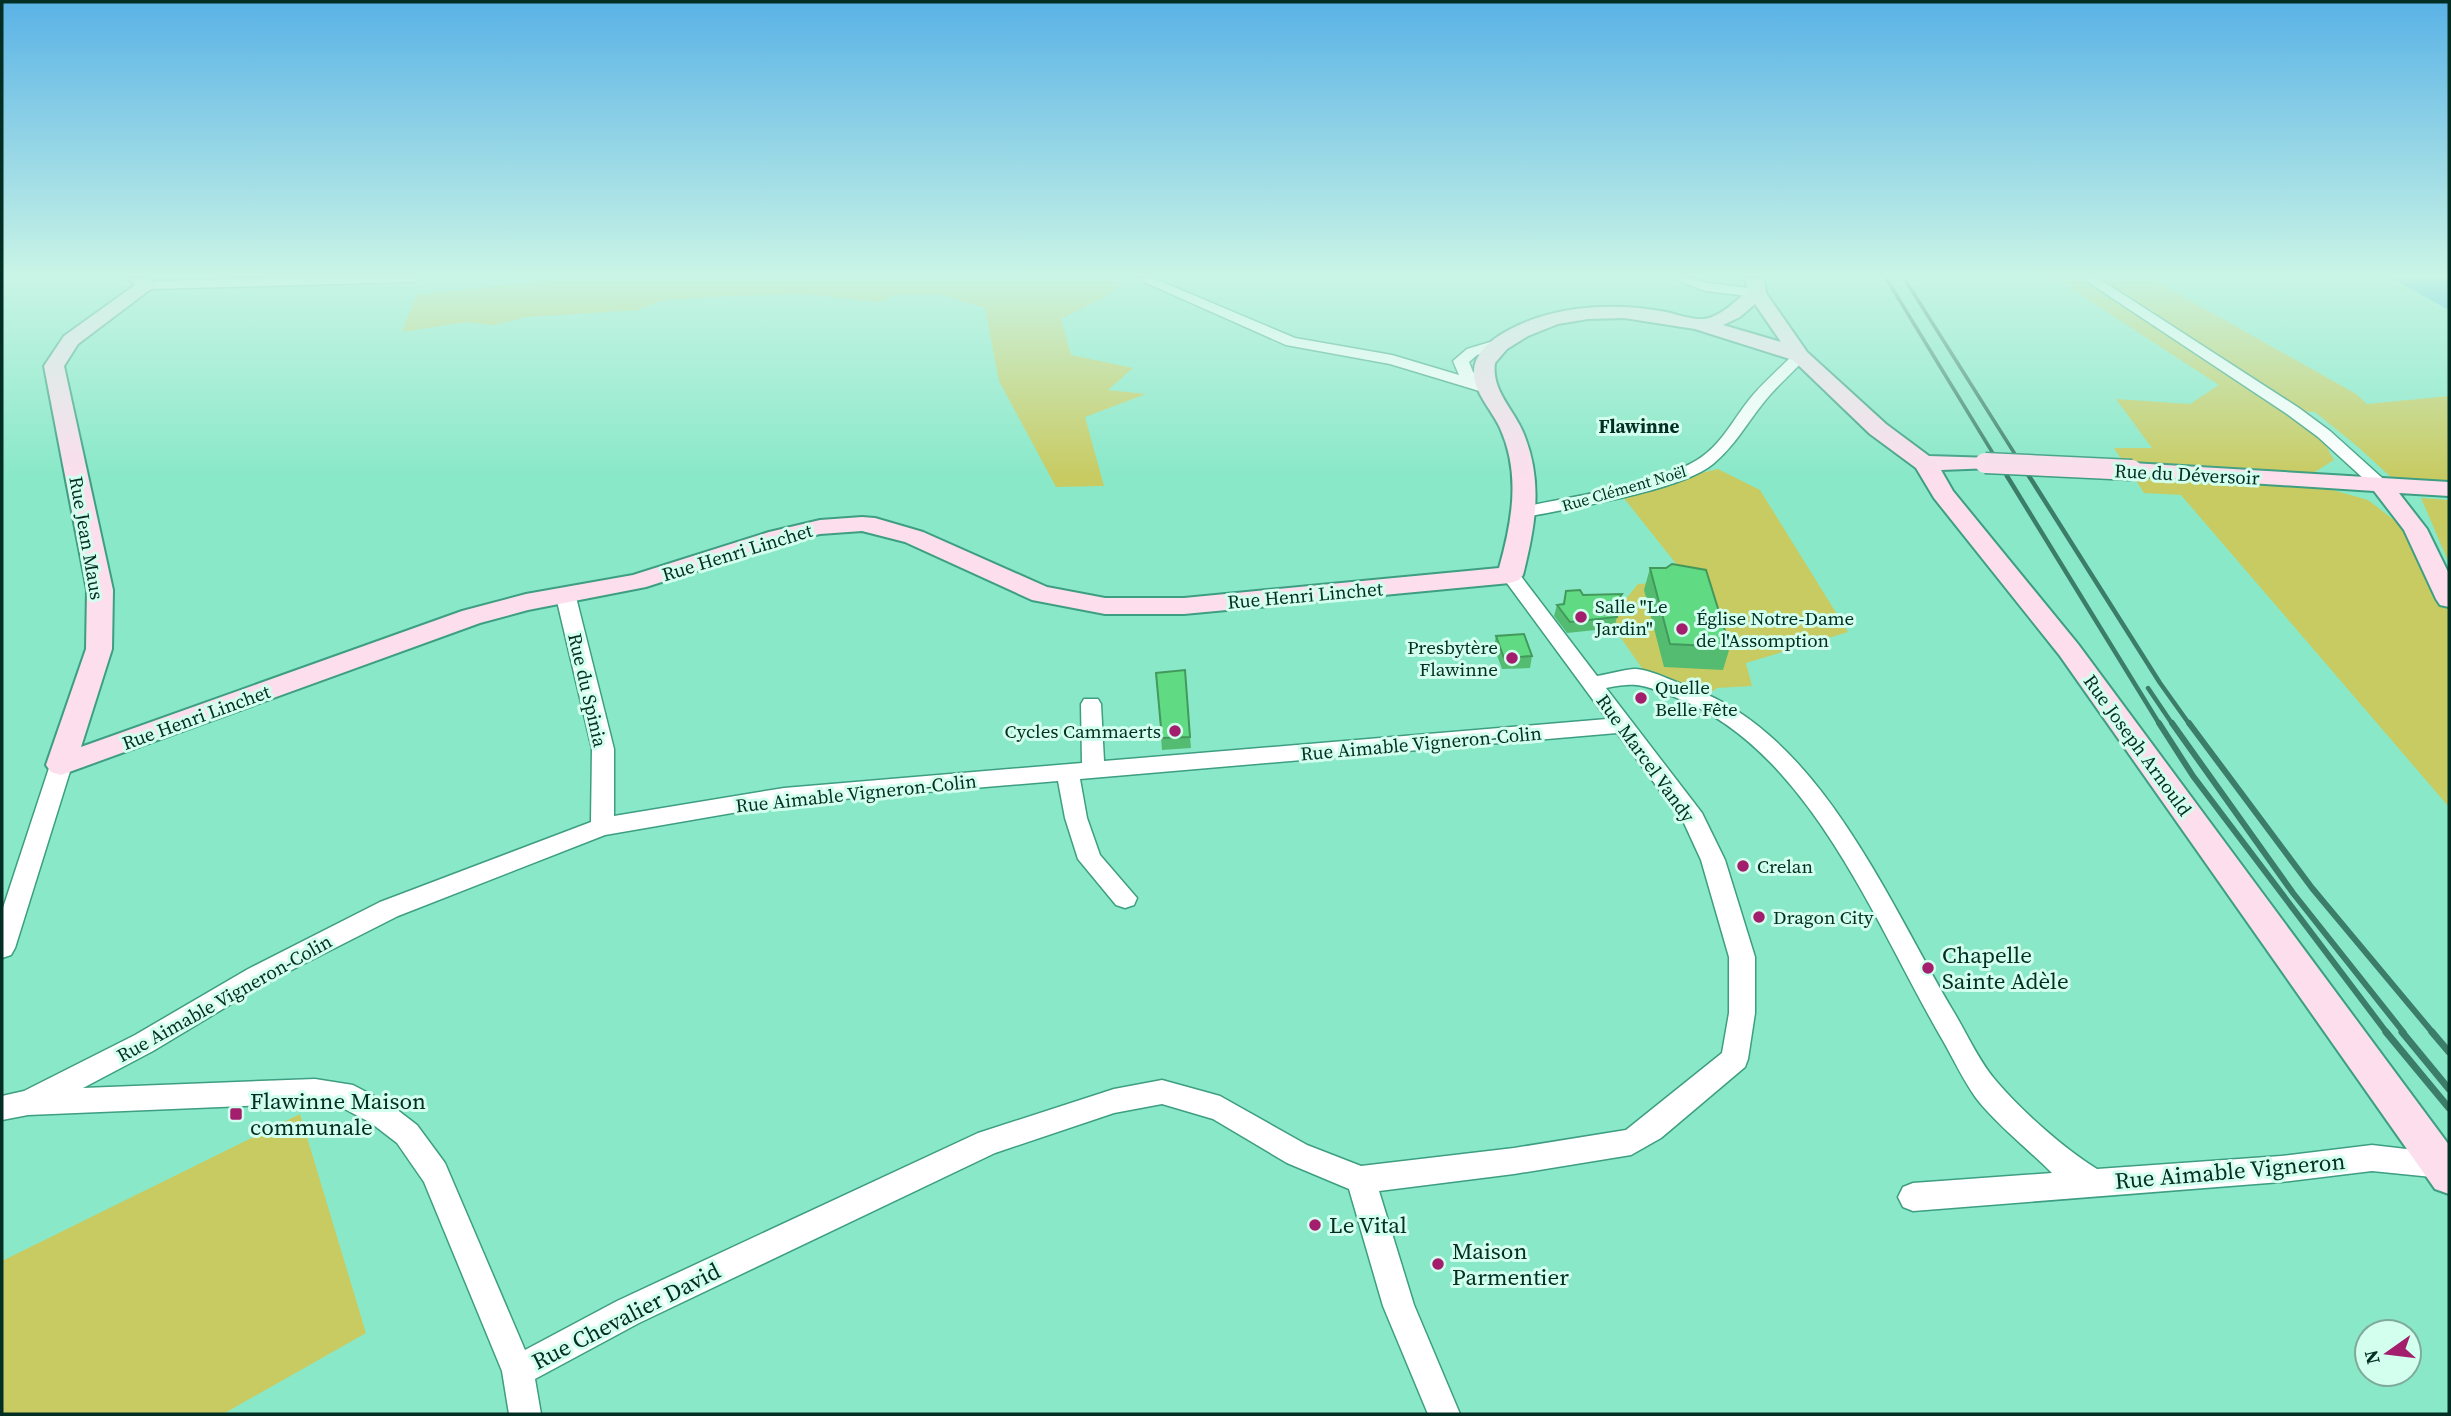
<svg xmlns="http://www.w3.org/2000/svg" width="2451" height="1416" font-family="'Source Serif 4',serif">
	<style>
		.green { fill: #c8cb62 }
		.water { fill: #24aee2 }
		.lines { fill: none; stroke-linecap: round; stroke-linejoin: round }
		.street-casing { stroke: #3d9e81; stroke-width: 3 }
		.secondary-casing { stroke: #3d9e81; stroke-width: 4 }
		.street { fill: #fff; fill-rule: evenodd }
		.secondary { fill: #fcdeed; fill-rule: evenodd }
		.rail-far3 { stroke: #3c7d69; stroke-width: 3.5 }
		.rail-far2 { stroke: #3c7d69; stroke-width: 4.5 }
		.rail-far1 { stroke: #3c7d69; stroke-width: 6 }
		.rail { stroke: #3c7d69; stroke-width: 7 }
		.secondary-bridge-casing { stroke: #3d9e81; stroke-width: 23; stroke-linecap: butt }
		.secondary-bridge { stroke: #fcdeed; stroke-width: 20 }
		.wall { fill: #53bc71 }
		.shaded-wall { fill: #43995c }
		.building { fill: #60db83; stroke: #43995c; stroke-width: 2 }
		.poi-dot { fill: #a31e6c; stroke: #d2ffee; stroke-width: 2.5 }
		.labels { text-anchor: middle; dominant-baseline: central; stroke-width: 6; stroke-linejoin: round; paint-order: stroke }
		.far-street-label { font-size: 16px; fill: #032e23; stroke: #d2ffee }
		.far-quarter-label { font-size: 19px; font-weight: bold; fill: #032e23; stroke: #d2ffee }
		.street-label { font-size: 19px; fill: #032e23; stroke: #d2ffee }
		.poi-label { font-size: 19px; fill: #032e23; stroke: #d2ffee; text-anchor: start }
		.near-poi-label { font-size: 23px; fill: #032e23; stroke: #d2ffee; text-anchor: start }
		.near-street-label { font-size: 23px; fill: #032e23; stroke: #d2ffee }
	</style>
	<rect width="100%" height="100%" fill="#89e8c8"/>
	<path class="green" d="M 574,278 L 1115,278 L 1122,280 L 1109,295 L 1061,319 L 1071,355 L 1133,368 L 1108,390 L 1146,394 L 1085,417 L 1104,486 L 1056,487 L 999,381 L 985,308 L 942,295 L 895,295 L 880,302 L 804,294 L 732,296 L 663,300 L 638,310 L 526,317 L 494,325 L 466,322 L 402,332 L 416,295 Z
		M 2055,278 L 2078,278 L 2180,341 L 2321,437 L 2334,460 L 2310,475 L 2125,465 L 2114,448 L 2152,448 L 2116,399 L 2190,404 L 2219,385 Z
		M 2089,278 L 2150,278 L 2356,394 L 2367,404 L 2449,396 L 2449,481 L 2392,478 L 2357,446 L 2315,412 L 2293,411 Z
		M 1718,469 L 1760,490 L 1848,632 L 1746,663 L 1752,686 L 1717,688 L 1707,695 L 1667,679 L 1667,676 L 1646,674 L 1614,628 L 1612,616 L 1638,584 L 1689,580 L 1619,492 Z
		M 2133,476 L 2319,486 L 2368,500 L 2402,526 L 2449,611 L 2449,807 L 2181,495 L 2144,493 Z
		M 2421,498 L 2449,500 L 2449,563 Z
		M 300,1114 L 366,1333 L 223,1414 L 2,1414 L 2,1261 Z"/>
	<path class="water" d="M 2391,278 L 2449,278 L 2449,310 Z"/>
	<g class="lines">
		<defs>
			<path id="street" d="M 274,278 L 422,278 L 415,282 L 147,289 L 140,285 L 147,281 Z
				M 1135,278 L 1153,278 L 1295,338 L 1392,355 L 1459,375 L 1453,361 L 1467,349 L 1500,339 L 1507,343 L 1505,346 L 1477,355 L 1469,362 L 1473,372 L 1494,388 L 1486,393 L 1390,364 L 1286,345 Z
				M 1672,278 L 1691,278 L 1707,283 L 1757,289 L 1764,293 L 1757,297 L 1705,291 Z
				M 2082,278 L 2098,278 L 2299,408 L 2330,431 L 2390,485 L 2381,490 L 2375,489 L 2318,437 L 2287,414 Z
				M 1800,351 L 1808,356 L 1805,359 C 1792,373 1776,387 1764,402 C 1746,424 1735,446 1713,464 C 1680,491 1571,508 1526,517 L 1517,512 L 1520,508 C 1573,495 1650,488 1697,460 C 1723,444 1734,417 1753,395 C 1766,380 1781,367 1795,353 Z
				M 1510,569 L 1517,571 L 1597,676 C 1609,674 1622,670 1634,669 C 1648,668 1679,684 1694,689 C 1822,737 1889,904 1955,1014 C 1968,1036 1980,1063 1997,1082 C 2023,1112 2064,1149 2097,1169 L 2281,1156 L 2372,1145 L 2449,1154 L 2449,1176 L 2442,1178 L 2372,1171 L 2281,1182 L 1913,1211 L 1903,1207 L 1898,1197 L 1903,1187 L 1913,1183 L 2052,1173 C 2028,1149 1996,1124 1976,1098 C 1963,1080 1953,1058 1942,1039 C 1875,924 1809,749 1677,698 C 1644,686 1641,681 1606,688 L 1702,813 L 1725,860 L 1755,957 L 1755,1013 L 1748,1059 L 1745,1067 L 1661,1138 L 1631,1155 L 1514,1174 L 1379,1191 L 1414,1305 L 1460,1414 L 1428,1414 L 1383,1306 L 1349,1189 L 1287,1163 L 1213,1119 L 1162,1104 L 1114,1113 L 995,1153 L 639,1323 L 535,1379 L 541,1414 L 509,1414 L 502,1371 L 424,1182 L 397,1143 L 371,1123 L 339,1106 L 315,1103 L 28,1115 L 2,1120 L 2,1096 L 24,1091 L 135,1035 L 248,969 L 380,902 L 591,822 L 592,749 L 556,597 L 559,593 L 566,591 L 576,597 L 614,749 L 614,816 L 784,788 L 1082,763 L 1081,704 L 1084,699 L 1098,699 L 1101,704 L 1104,761 L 1607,719 L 1501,575 ZM 1617,733 L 1684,823 L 1701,860 L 1729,957 L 1729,1013 L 1722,1053 L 1626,1130 L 1514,1148 L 1361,1166 L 1307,1145 L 1220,1096 L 1162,1080 L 1114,1089 L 978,1133 L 617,1301 L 525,1350 L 445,1163 L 417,1125 L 391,1105 L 353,1085 L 315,1079 L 83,1088 L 153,1051 L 266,983 L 398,916 L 605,835 L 784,804 L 1058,781 L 1065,818 L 1078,859 L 1116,905 L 1125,908 L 1134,905 L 1137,898 L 1100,855 L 1087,818 L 1080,779 Z
				M 61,757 L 69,759 L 72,765 L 15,948 L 11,955 L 2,958 L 2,911 L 50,765 L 53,759 Z"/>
			<path id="secondary" d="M 128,278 L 148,278 L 156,285 L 78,344 L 64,366 L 113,590 L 112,649 L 81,747 L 462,611 L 526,594 L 633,575 L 769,532 L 820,520 L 862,517 L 875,518 L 923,532 L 1047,587 L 1105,598 L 1184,598 L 1499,568 C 1512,522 1521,474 1500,428 C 1492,410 1473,392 1474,371 C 1474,357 1486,345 1497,337 C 1544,306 1607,302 1661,311 C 1674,313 1690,320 1703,319 C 1719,318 1736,301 1747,291 L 1746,278 L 1764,278 L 1766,293 L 1807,352 L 1886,424 L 1929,456 L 1993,458 L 1996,463 L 1993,468 L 1941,470 L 1953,491 L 2078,644 L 2449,1145 L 2449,1194 L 2435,1189 L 2060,656 L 1934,498 L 1916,468 L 1870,434 L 1793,360 L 1695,329 L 1624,318 L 1588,319 L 1558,324 L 1528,336 L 1507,349 L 1495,363 C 1491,392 1516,411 1525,437 C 1543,484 1535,527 1523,575 L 1519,580 L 1510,583 L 1184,614 L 1105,614 L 1032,600 L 905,542 L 862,531 L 820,534 L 786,542 L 646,587 L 528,610 L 480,623 L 61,775 L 51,772 L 46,765 L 86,649 L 87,590 L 44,366 L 64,336 L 135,285 ZM 1755,304 L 1781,342 L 1723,325 L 1740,317 Z
				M 2132,463 L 2449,482 L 2449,496 L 2399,493 L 2427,529 L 2449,574 L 2449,607 L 2440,605 L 2436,599 L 2404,530 L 2374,491 L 2124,475 L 2121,470 L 2124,465 Z"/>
		</defs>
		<use href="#street" class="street-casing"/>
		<use href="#secondary" class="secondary-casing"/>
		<use href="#street" class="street"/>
		<use href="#secondary" class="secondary"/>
		<path class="rail-far3" d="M 1886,278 L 2008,478
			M 1904,278 L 2030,478"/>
		<path class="rail-far2" d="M 2007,476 L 2160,725
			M 2029,476 L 2160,683 L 2190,725
			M 2148,688 L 2173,725"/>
		<path class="rail-far1" d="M 2159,723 L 2193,776 L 2387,1033
			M 2172,723 L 2293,893 L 2404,1033
			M 2189,723 L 2312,888 L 2433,1033"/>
		<path class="rail" d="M 2386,1032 L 2449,1108
			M 2402,1032 L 2449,1089
			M 2432,1032 L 2449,1052"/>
		<defs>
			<path id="secondary-bridge" d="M 1985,463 L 2132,470"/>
		</defs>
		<use href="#secondary-bridge" class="secondary-bridge-casing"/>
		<use href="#secondary-bridge" class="secondary-bridge"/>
	</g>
	<path class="wall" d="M 1650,568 L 1730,647 L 1723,670 L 1664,667 L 1644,590 Z
		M 1566,591 L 1583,595 L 1622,594 L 1619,605 L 1615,611 L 1617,617 L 1614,628 L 1567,633 L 1554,616 L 1557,605 L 1563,604 Z
		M 1496,636 L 1532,656 L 1530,668 L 1502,669 L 1494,647 Z
		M 1156,673 L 1190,737 L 1191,748 L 1162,750 Z"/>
	<path class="shaded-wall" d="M 1622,594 L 1619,605 L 1610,618 L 1613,607 Z"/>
	<path class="building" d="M 1672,564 L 1706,570 L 1730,647 L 1670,644 L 1650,568 L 1666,568 Z
		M 1580,590 L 1583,595 L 1622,594 L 1613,607 L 1617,617 L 1570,622 L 1557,605 L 1564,604 L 1566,591 Z
		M 1524,634 L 1532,656 L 1504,658 L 1496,636 Z
		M 1185,670 L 1190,737 L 1162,738 L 1156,673 Z"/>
	<linearGradient id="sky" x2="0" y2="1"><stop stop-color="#59b2e6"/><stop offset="0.58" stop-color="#caf5e6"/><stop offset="1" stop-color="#caf5e6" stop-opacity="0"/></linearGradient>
	<rect width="2451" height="476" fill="url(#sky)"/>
	<g class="poi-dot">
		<circle cx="1581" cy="617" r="7"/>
		<circle cx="1682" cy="629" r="7"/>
		<circle cx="1512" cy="658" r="7"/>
		<circle cx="1641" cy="698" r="7"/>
		<circle cx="1175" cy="731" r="7"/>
		<circle cx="1743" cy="866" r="7"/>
		<circle cx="1759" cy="917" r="7"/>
		<circle cx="1928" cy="968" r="7"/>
		<rect x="229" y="1107" width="14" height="14" rx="3.5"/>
		<circle cx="1315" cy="1225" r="7"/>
		<circle cx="1438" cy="1264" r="7"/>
	</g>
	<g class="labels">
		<g class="far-street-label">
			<text transform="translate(1624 488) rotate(-16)">Rue Clément Noël</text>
		</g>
		<g class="far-quarter-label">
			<text x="1639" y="426">Flawinne</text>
		</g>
		<g class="street-label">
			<text transform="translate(2187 474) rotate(3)">Rue du Déversoir</text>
			<text transform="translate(87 538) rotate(80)">Rue Jean Maus</text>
			<text transform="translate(737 552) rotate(-17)">Rue Henri Linchet</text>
			<text transform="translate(1305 595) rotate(-5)">Rue Henri Linchet</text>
			<text transform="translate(588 690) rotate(77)">Rue du Spinia</text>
			<text transform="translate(196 717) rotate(-20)">Rue Henri Linchet</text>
			<text transform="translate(1421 743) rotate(-5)">Rue Aimable Vigneron-Colin</text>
			<text transform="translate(2138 745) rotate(54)">Rue Joseph Arnould</text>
			<text transform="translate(1646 758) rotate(54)">Rue Marcel Vandy</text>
			<text transform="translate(856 793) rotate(-6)">Rue Aimable Vigneron-Colin</text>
			<text transform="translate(224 998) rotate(-29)">Rue Aimable Vigneron-Colin</text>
		</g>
		<g class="poi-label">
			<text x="1595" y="606">Salle "Le<tspan x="1595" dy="22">Jardin"</tspan></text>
			<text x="1696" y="618">Église Notre-Dame<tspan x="1696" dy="22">de l'Assomption</tspan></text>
			<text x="1498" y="647" text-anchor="end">Presbytère<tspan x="1498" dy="22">Flawinne</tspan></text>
			<text x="1655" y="687">Quelle<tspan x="1655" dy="22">Belle Fête</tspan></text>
			<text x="1161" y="731" text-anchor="end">Cycles Cammaerts</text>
			<text x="1757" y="866">Crelan</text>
			<text x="1773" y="917">Dragon City</text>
		</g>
		<g class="near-poi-label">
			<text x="1942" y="955">Chapelle<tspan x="1942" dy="26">Sainte Adèle</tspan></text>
			<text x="250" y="1101">Flawinne Maison<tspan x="250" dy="26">communale</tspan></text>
			<text x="1329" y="1225">Le Vital</text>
			<text x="1452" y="1251">Maison<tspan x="1452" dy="26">Parmentier</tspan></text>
		</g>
		<g class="near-street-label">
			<text transform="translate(2230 1171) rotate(-5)">Rue Aimable Vigneron</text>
			<text transform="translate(626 1316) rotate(-27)">Rue Chevalier David</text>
		</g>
	</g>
	<rect width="2451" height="1416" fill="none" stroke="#032e23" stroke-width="7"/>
	<g transform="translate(2388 1353) rotate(256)"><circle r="33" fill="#d2ffee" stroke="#7fab9d" stroke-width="2"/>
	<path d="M0-5L12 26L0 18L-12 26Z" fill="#a31e6c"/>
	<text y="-10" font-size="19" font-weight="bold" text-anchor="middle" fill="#032e23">N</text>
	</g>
</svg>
